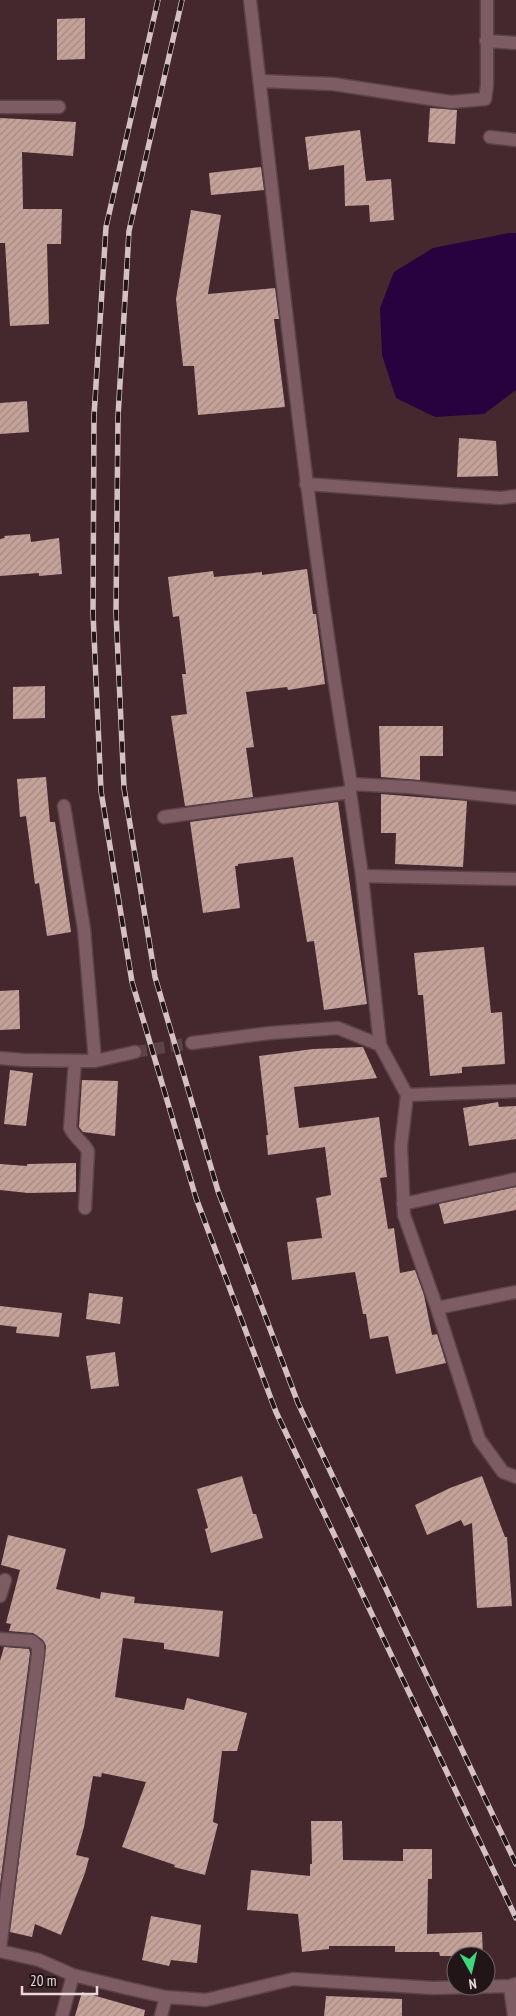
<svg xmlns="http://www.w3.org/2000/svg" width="516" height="2016" font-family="'PT Sans Narrow',sans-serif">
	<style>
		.water { fill: #26033e }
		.building { fill: url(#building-hatch) }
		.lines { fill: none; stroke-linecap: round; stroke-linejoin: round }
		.minor-tunnel { stroke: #5d4248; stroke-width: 12; stroke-dasharray: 12 6; stroke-linecap: butt }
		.minor-casing { stroke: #5b4449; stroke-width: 15 }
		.minor { stroke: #7d5d63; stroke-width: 12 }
		.rail-casing { stroke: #d5c1c5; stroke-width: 5.5 }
		.rail { stroke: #221518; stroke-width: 4; stroke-dasharray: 11; stroke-linecap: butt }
	</style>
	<defs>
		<pattern id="building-hatch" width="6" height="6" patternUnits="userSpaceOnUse" patternTransform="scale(1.25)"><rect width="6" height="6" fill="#c4a299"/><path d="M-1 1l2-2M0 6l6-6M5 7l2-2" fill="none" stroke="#a48a83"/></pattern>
	</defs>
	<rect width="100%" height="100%" fill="#44282e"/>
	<path class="water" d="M 509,233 L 516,233 L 516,390 L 484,414 L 435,417 L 396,398 L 382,355 L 380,308 L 394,272 L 433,248 Z"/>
	<path class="building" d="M 85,18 L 85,59 L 57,60 L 57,19 Z
		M 430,108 L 457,110 L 455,144 L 428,142 Z
		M 0,118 L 76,122 L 73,156 L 22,152 L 23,209 L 62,209 L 61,244 L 47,244 L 49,324 L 10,326 L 5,243 L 0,243 Z
		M 360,130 L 366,181 L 391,179 L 394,220 L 370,222 L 369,205 L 345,206 L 344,165 L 309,170 L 305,137 Z
		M 261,167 L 264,190 L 211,195 L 209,173 Z
		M 191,210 L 221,215 L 208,294 L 275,288 L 279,319 L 274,319 L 285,407 L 198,415 L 194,366 L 183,366 L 176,299 Z
		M 27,401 L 29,432 L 0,434 L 0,403 Z
		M 459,438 L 496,441 L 498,476 L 457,477 Z
		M 30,534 L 31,542 L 59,538 L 62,574 L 39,576 L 39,573 L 0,576 L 0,539 L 5,538 L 4,536 Z
		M 307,569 L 313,614 L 316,614 L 325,684 L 288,690 L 287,687 L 246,692 L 254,747 L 246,748 L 253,797 L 185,806 L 171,716 L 187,714 L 182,674 L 186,674 L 179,616 L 173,617 L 168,577 L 213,571 L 214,577 L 262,572 L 262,575 Z
		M 45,686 L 45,718 L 13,719 L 13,687 Z
		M 379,726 L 443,726 L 443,756 L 420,756 L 420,780 L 381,777 Z
		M 46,777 L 50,822 L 55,822 L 71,932 L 47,936 L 39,883 L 35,884 L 26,816 L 20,817 L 17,779 Z
		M 381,794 L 467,801 L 463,867 L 395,864 L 396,833 L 381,833 Z
		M 338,802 L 367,1004 L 324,1010 L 314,941 L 307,942 L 293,857 L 238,864 L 238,866 L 235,866 L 240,908 L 203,913 L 190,822 Z
		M 484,947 L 491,1013 L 502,1012 L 505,1064 L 462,1067 L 462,1073 L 430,1076 L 423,995 L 418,995 L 414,953 Z
		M 19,990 L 20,1029 L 0,1030 L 0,991 Z
		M 363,1047 L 377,1078 L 294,1087 L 299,1128 L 379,1117 L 387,1177 L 380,1178 L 388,1229 L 394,1228 L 400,1273 L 415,1270 L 424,1295 L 432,1335 L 437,1334 L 446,1363 L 396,1374 L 388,1336 L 370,1339 L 366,1314 L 363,1314 L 355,1272 L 292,1280 L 287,1242 L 322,1238 L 316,1198 L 331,1195 L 325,1147 L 268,1155 L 266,1135 L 268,1135 L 259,1056 L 313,1049 Z
		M 10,1070 L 33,1073 L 26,1126 L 4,1124 Z
		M 82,1080 L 118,1081 L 115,1136 L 83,1132 L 79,1127 Z
		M 498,1102 L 499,1107 L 516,1106 L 516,1139 L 469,1146 L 463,1108 Z
		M 76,1163 L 76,1192 L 28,1193 L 0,1190 L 0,1164 L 27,1166 L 27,1164 Z
		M 516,1187 L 516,1210 L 444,1224 L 439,1204 Z
		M 89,1293 L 123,1297 L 120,1324 L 86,1319 Z
		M 0,1306 L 62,1313 L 59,1337 L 16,1333 L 17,1327 L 0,1325 Z
		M 115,1352 L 119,1386 L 91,1389 L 86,1356 Z
		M 242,1476 L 253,1514 L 256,1514 L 263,1538 L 211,1553 L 205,1529 L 208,1528 L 197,1489 Z
		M 482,1476 L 505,1537 L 507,1537 L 512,1606 L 477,1608 L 472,1523 L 464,1526 L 461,1520 L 427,1535 L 415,1505 L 450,1488 Z
		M 8,1535 L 66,1549 L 56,1589 L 100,1599 L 101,1592 L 135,1597 L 134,1603 L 223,1611 L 219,1657 L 164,1649 L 164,1643 L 123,1638 L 115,1697 L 184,1710 L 187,1698 L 247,1713 L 237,1751 L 222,1751 L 213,1822 L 218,1824 L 205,1875 L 174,1867 L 175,1865 L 122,1847 L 146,1782 L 102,1773 L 101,1777 L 93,1776 L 84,1827 L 76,1855 L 89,1858 L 85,1873 L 61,1935 L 35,1924 L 32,1937 L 10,1932 L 46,1646 L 43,1640 L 33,1633 L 9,1631 L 11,1624 L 6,1623 L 20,1570 L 1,1565 Z
		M 4,1647 L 29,1649 L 30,1653 L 0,1885 L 0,1661 Z
		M 311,1821 L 342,1821 L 343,1860 L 403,1861 L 403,1849 L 432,1849 L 432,1879 L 428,1879 L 427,1934 L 482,1932 L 483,1956 L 440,1956 L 439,1952 L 395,1952 L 395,1946 L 329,1946 L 329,1949 L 302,1952 L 298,1914 L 247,1910 L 251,1870 L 310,1876 L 310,1864 L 312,1864 Z
		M 151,1916 L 201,1925 L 197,1963 L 171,1960 L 169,1966 L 142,1960 Z
		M 82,1992 L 145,2010 L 144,2016 L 75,2016 Z
		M 326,1996 L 402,1999 L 402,2016 L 324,2016 Z"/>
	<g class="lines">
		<path class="minor-tunnel" d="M 135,1052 L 192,1043"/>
		<defs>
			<path id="minor" d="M 250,0 C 281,262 307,524 351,784 L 350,792 L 362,876 L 380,1045 L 407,1095 L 401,1146 L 404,1215 L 437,1308 L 479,1439 L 503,1472 L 516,1477
				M 486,41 L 516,43
				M 260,81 L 333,84 L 451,102 L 485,99 L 487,85 L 487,0
				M 0,107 L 59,107
				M 490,137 L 516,140
				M 306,484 L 501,498 L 516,496
				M 351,784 L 409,787 L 515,798
				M 64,806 L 84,929 L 95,1061
				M 164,817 L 350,792
				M 362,876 L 516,879
				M 192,1043 L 270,1033 L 338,1028 L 380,1045
				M 0,1058 L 23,1060 L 95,1061 L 135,1052
				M 75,1061 L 70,1128 C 75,1138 83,1142 88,1151 L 85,1208
				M 407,1095 L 516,1091
				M 403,1204 L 516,1179
				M 437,1308 L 516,1292
				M 0,1596 L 5,1580
				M 0,1639 L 32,1641 L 38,1646 L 38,1654 L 0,1948
				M 0,1951 L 39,1960 L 73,1975 L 126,1988 L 166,1997 L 206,2000 L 293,1979 L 433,1988 L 510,1986 L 516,1984
				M 510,1986 L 514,2016
				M 62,2016 L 73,1975
				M 161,2016 L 166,1997"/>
		</defs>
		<use href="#minor" class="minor-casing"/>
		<use href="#minor" class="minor"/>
		<defs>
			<path id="rail" d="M 158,0 L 106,227 L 94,416 L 93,613 L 101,791 L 132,982 L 196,1198 L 276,1412 L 516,1918
				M 182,0 L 129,231 L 118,417 L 116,612 L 124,788 L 155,977 L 218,1191 L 298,1403 L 516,1864"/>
		</defs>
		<use href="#rail" class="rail-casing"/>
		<use href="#rail" class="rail"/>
	</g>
	<g transform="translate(471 1971) rotate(172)"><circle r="24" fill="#221518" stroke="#726366"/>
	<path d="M0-4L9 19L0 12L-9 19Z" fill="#3fd77d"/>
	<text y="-8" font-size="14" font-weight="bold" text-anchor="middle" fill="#ead7db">N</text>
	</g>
	<path d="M22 1986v8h75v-8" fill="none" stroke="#ead7db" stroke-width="2.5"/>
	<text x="30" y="1986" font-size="15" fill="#ead7db" stroke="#221518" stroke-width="4" paint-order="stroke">20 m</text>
</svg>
